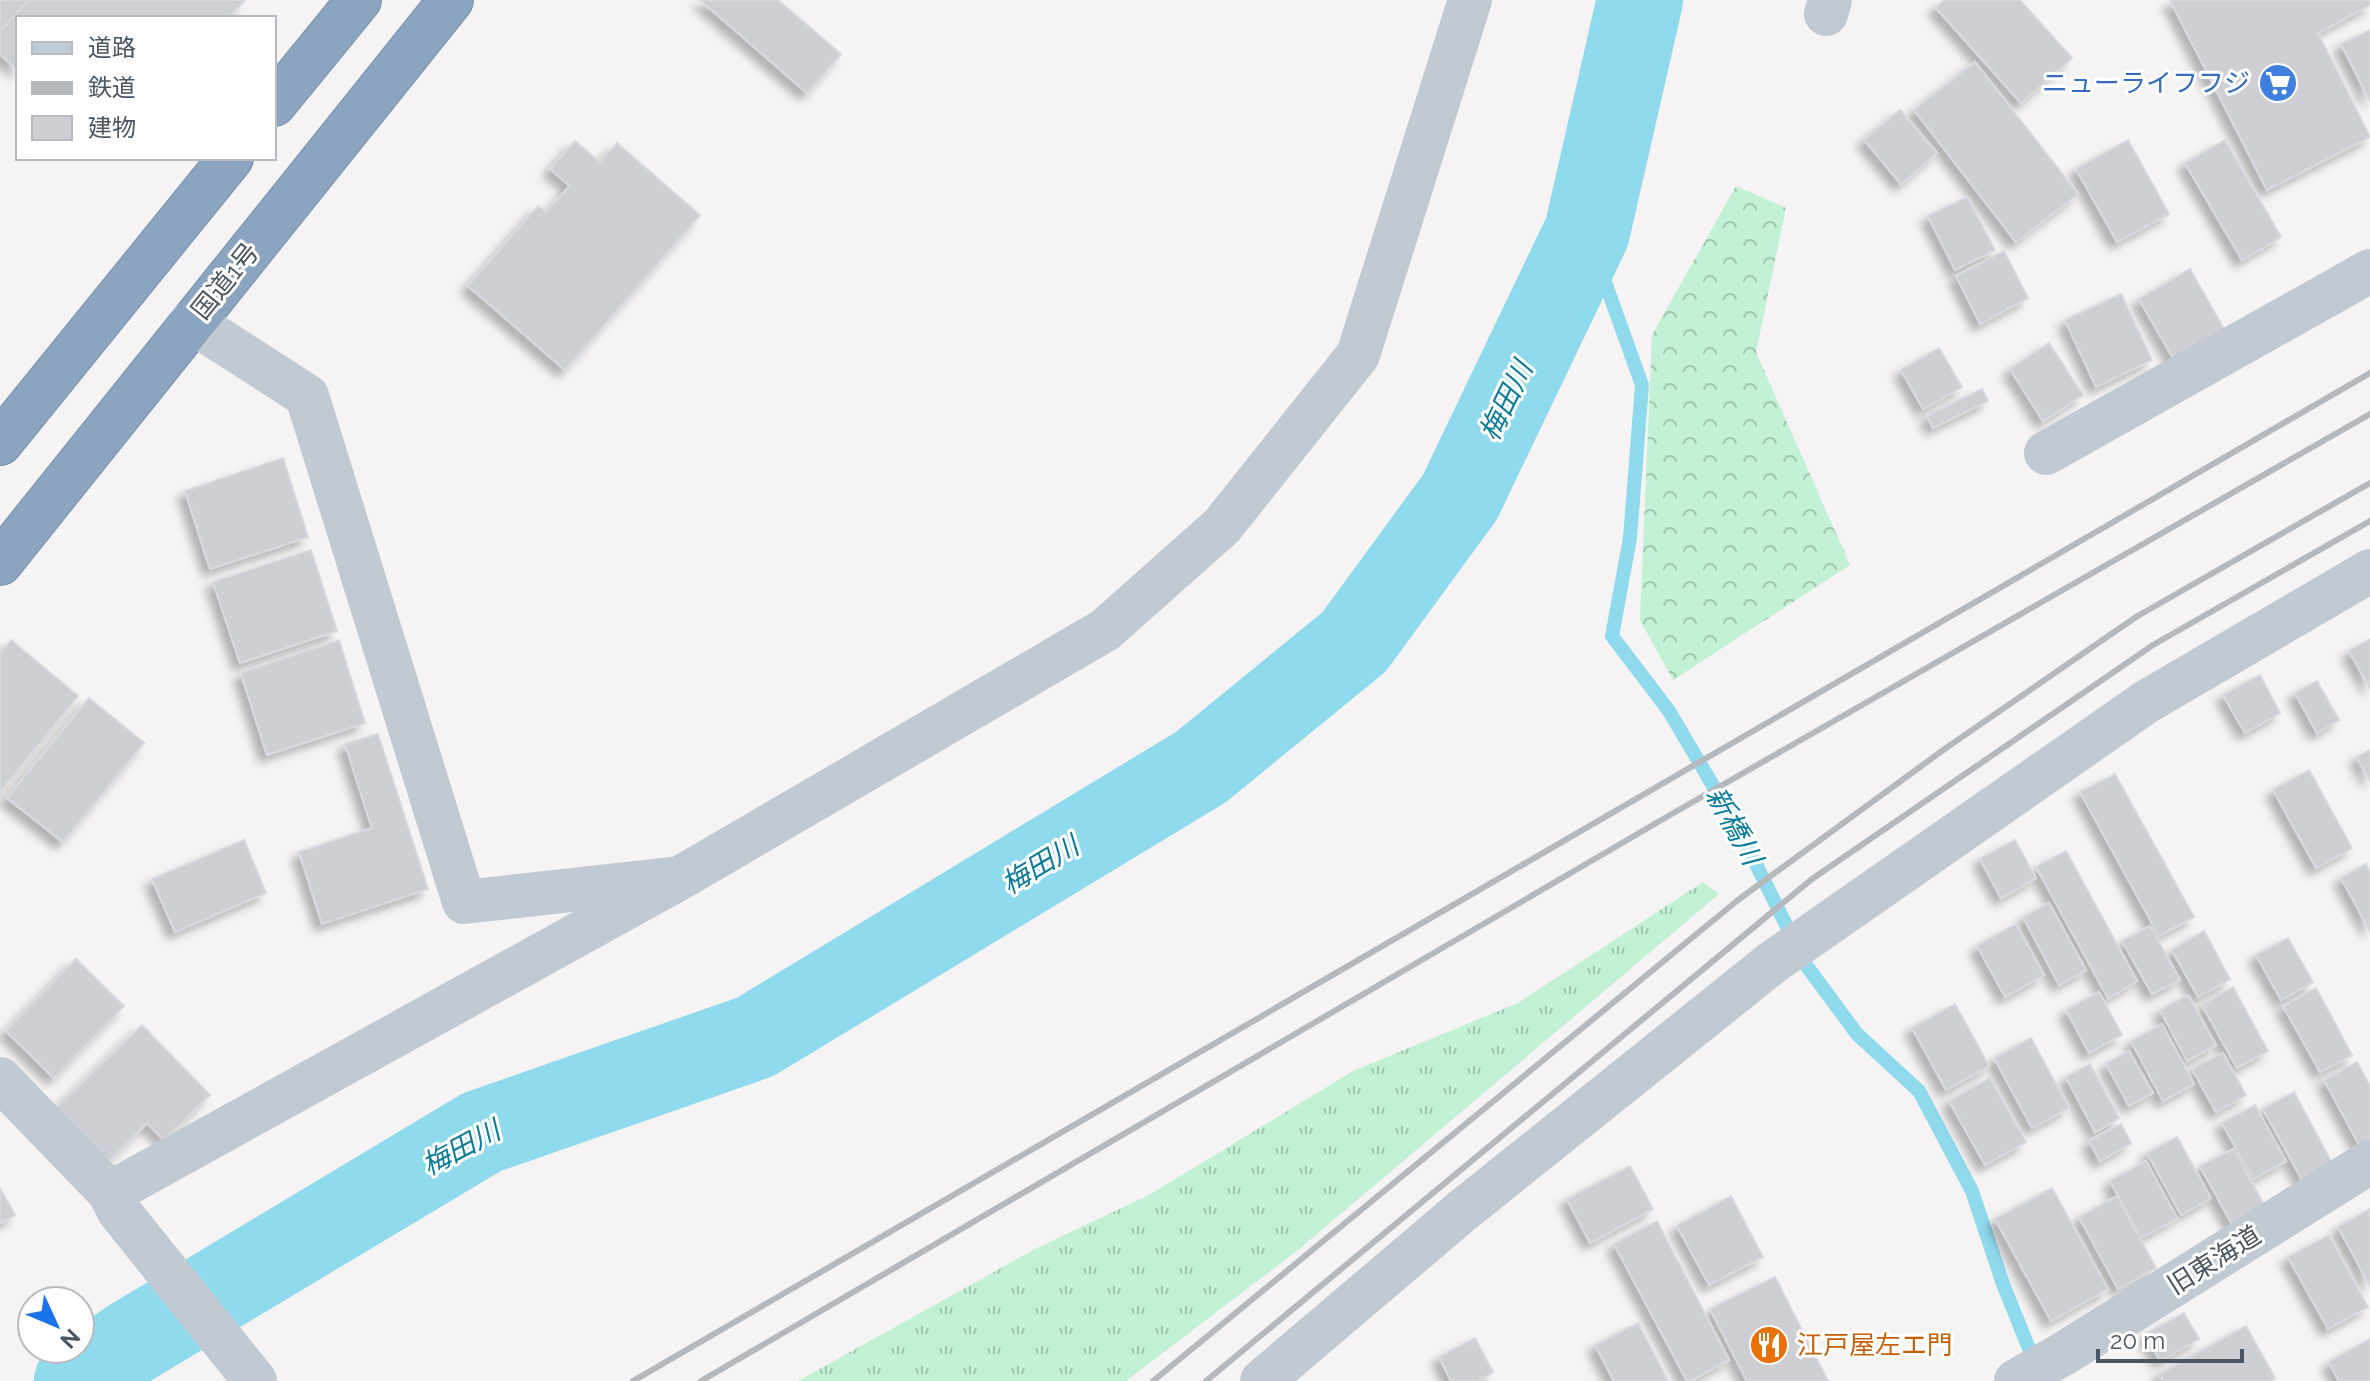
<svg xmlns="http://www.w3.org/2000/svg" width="2370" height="1381" font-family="Raleway,'Noto Sans JP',sans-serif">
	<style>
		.grass { fill: url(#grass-tufts) }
		.forest { fill: url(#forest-crowns) }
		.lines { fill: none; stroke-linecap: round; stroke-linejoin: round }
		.stream { stroke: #90daee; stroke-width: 14 }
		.river { stroke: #90daee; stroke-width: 86 }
		.building { fill: #cdcfd5; stroke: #d7d9de; stroke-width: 2; filter: url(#shadow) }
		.highway-casing { stroke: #7690ad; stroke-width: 46 }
		.minor { stroke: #c1cad2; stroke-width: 44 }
		.highway { stroke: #8ba5c1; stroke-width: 44 }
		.rail { stroke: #b5b8bd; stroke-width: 6 }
		.labels { text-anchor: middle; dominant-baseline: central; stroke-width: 6; stroke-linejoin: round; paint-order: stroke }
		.shop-label { font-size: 26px; fill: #366cbe; stroke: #fff; text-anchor: end }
		.street-label { font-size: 26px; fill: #4a5661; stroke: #fff }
		.food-label { font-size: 26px; fill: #c56008; stroke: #fff; text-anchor: start }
		.water-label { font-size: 28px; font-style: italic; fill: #0c7c9b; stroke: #fff }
	</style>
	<defs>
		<pattern id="grass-tufts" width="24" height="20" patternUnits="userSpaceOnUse" patternTransform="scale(2)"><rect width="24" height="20" fill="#c3f1d5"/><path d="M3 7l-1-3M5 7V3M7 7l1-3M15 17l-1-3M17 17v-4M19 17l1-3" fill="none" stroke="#a0c6b0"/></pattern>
		<pattern id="forest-crowns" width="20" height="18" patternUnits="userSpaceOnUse" patternTransform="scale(2)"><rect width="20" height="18" fill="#c3f1d5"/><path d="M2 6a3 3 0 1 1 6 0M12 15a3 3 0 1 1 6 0" fill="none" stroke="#a0c6b0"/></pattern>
		<filter id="shadow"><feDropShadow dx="-7" dy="7" stdDeviation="4" flood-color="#0004"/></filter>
	</defs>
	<rect width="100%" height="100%" fill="#f5f3f3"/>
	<path class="grass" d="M 1703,882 L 1719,894 L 1298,1250 L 1126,1381 L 798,1381 L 1037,1248 L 1149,1195 L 1353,1071 L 1518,1003 Z"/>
	<path class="forest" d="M 1736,186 L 1786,208 L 1756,352 L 1850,565 L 1673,680 L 1640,620 L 1652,335 Z"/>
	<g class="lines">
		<path class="stream" d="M 1587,232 L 1642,385 L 1630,538 L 1612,636 L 1669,711 L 1738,828 L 1806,965 L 1857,1034 L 1919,1091 L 1972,1191 L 2003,1284 L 2036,1366"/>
		<path class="river" d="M 77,1381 L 130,1343 L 482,1132 L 755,1037 L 1201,767 L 1354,642 L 1460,497 L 1587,232 L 1640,0"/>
	</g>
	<path class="building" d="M 0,0 L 29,0 L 0,32 Z
		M 29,0 L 245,0 L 228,18 L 18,18 L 18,71 L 0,54 L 0,31 Z
		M 700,0 L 778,0 L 841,54 L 807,93 Z
		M 1944,0 L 2020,0 L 2072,58 L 2021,103 L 1936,8 Z
		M 2170,0 L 2370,0 L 2370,5 L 2318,33 L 2370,137 L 2267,190 Z
		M 2370,30 L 2370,101 L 2341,44 Z
		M 1975,62 L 2078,194 L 2016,242 L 1914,110 Z
		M 1900,110 L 1937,153 L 1901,184 L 1864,140 Z
		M 2128,140 L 2169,214 L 2117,242 L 2076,169 Z
		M 2225,140 L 2281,237 L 2242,260 L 2185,163 Z
		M 575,141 L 600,162 L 617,143 L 700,215 L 565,370 L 468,286 L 538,206 L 546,212 L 570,186 L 550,169 Z
		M 1967,197 L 1995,250 L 1955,270 L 1928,216 Z
		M 2004,251 L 2028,298 L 1980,324 L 1956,276 Z
		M 2190,269 L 2228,336 L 2177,365 L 2139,299 Z
		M 2121,294 L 2152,360 L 2096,387 L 2065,320 Z
		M 2049,343 L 2083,395 L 2043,421 L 2010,369 Z
		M 1939,348 L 1962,387 L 1923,409 L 1901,370 Z
		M 1982,389 L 1988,401 L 1933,428 L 1927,416 Z
		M 283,458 L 308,537 L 210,569 L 185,491 Z
		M 311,550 L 337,631 L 240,663 L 213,582 Z
		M 2370,639 L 2370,688 L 2349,651 Z
		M 11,640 L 78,696 L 0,792 L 0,653 Z
		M 339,640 L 365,723 L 267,755 L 241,673 Z
		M 2260,675 L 2280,713 L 2245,733 L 2223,695 Z
		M 2317,681 L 2339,720 L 2317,733 L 2295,693 Z
		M 89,698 L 144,743 L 63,842 L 7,798 Z
		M 378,734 L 428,889 L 322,924 L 299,852 L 372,828 L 345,744 Z
		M 2370,750 L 2370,781 L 2357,757 Z
		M 2309,770 L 2352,848 L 2316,868 L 2273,790 Z
		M 2115,774 L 2194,917 L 2159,936 L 2080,792 Z
		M 244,840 L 266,893 L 175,932 L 152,879 Z
		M 2015,840 L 2036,878 L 2001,898 L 1980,859 Z
		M 2066,851 L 2137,981 L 2108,998 L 2036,867 Z
		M 2366,864 L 2370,872 L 2370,931 L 2341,878 Z
		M 2049,903 L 2086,970 L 2059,985 L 2023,917 Z
		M 2016,924 L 2044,975 L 2005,997 L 1977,946 Z
		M 2150,926 L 2180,980 L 2152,994 L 2122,941 Z
		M 2204,931 L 2230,979 L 2198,997 L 2172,950 Z
		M 2288,938 L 2313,982 L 2281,1000 L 2256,955 Z
		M 76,959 L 124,1006 L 54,1078 L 6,1031 Z
		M 2233,987 L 2268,1051 L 2237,1068 L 2202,1005 Z
		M 2316,988 L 2352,1055 L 2320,1072 L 2283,1006 Z
		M 2099,992 L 2122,1035 L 2089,1053 L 2066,1010 Z
		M 2188,995 L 2216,1045 L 2187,1061 L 2160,1010 Z
		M 1955,1004 L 1989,1066 L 1946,1090 L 1912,1028 Z
		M 2162,1024 L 2194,1084 L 2163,1101 L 2131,1041 Z
		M 142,1025 L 210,1095 L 164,1140 L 147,1123 L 108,1162 L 56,1108 Z
		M 2031,1038 L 2069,1108 L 2032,1128 L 1994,1058 Z
		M 2129,1051 L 2153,1093 L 2129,1106 L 2106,1064 Z
		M 2223,1053 L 2246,1095 L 2216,1112 L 2192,1069 Z
		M 2357,1062 L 2370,1086 L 2370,1148 L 2363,1152 L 2324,1080 Z
		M 2090,1064 L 2119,1118 L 2095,1132 L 2066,1077 Z
		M 1990,1078 L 2026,1142 L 1985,1165 L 1949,1101 Z
		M 2294,1092 L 2337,1172 L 2307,1189 L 2263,1109 Z
		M 2255,1105 L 2286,1161 L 2253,1179 L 2222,1123 Z
		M 2121,1124 L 2131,1143 L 2100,1161 L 2089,1141 Z
		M 2177,1137 L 2211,1198 L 2181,1215 L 2147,1153 Z
		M 2233,1149 L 2267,1210 L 2234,1228 L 2200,1166 Z
		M 2146,1161 L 2177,1218 L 2141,1238 L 2110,1181 Z
		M 1630,1166 L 1653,1209 L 1590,1243 L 1567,1199 Z
		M 0,1188 L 15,1215 L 0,1223 Z
		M 2052,1188 L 2108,1289 L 2051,1321 L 1995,1219 Z
		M 1731,1196 L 1763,1257 L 1709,1285 L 1677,1226 Z
		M 2117,1196 L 2156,1268 L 2118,1289 L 2079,1217 Z
		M 2370,1209 L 2370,1286 L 2338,1227 Z
		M 1657,1221 L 1729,1360 L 1690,1381 L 1687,1381 L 1614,1244 Z
		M 2329,1235 L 2368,1307 L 2328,1329 L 2288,1257 Z
		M 1775,1277 L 1828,1381 L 1747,1381 L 1710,1309 Z
		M 2184,1313 L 2199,1339 L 2160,1361 L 2145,1334 Z
		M 1638,1323 L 1668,1381 L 1614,1381 L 1595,1345 Z
		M 2246,1326 L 2275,1378 L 2270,1381 L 2163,1381 L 2159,1374 Z
		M 1475,1338 L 1493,1372 L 1477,1381 L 1451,1381 L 1439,1357 Z
		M 2370,1339 L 2370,1381 L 2339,1381 L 2329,1362 Z"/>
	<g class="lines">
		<defs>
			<path id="highway" d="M 274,104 L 359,0
				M 0,443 L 231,158
				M 0,563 L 451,0"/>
		</defs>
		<use href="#highway" class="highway-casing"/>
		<path class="minor" d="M 1826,14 L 1830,0
			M 2046,453 L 2370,271
			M 680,878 L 1105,630 L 1222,526 L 1358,355 L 1470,0
			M 0,1079 L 110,1193 L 680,878 L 464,902 L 307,396 L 192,322
			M 110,1193 L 118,1210 L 255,1381
			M 1262,1381 L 1462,1211 L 1773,962 L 2146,702 L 2370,571
			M 2016,1381 L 2063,1354 L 2370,1162"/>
		<use href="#highway" class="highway"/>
		<path class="rail" d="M 633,1381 L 2370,373
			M 701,1381 L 1670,815 L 2370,414
			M 1153,1381 L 1738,900 L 1946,748 L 2136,617 L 2370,483
			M 1206,1381 L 1812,879 L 2153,645 L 2370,521"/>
	</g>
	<defs>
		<symbol id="supermarket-disc" viewBox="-11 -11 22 22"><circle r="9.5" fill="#3f7fe0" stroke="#fff"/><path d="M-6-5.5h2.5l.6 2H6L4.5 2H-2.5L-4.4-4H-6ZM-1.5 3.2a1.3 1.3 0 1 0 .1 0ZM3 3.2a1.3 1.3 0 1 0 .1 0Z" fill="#fff"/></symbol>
		<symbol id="restaurant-disc" viewBox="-11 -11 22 22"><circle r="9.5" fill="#e8710a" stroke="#fff"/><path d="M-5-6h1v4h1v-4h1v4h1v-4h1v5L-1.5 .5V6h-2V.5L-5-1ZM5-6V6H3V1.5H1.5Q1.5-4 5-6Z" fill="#fff"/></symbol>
	</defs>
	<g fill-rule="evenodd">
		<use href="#supermarket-disc" x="2256" y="61" width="44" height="44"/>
		<use href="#restaurant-disc" x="1747" y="1323" width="44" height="44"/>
	</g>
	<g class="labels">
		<g class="shop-label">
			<text x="2250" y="83">ニューライフフジ</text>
		</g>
		<g class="street-label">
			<text transform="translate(225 281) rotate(-51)">国道1号</text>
			<text transform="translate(2214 1260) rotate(-32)">旧東海道</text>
		</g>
		<g class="food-label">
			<text x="1797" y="1345">江戸屋左エ門</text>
		</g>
		<g class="water-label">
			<text transform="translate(1506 401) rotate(-64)">梅田川</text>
			<text transform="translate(1734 826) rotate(61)">新橋川</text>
			<text transform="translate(1040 865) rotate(-31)">梅田川</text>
			<text transform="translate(461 1148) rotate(-28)">梅田川</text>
		</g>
	</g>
	<rect x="16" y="16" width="260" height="144" fill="#ffffff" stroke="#b7bbc0" stroke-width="2"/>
	<rect x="32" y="42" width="40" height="12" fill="#c1cad2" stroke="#b7bbc0" stroke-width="2"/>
	<text x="88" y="56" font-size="24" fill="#4a5661">道路</text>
	<rect x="32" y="82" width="40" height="12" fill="#b5b8bd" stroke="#b7bbc0" stroke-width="2"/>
	<text x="88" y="96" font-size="24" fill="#4a5661">鉄道</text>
	<rect x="32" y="116" width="40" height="24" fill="#cdcfd5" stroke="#b7bbc0" stroke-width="2"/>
	<text x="88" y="136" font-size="24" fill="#4a5661">建物</text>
	<g transform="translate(56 1325) rotate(134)"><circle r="38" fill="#ffffff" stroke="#b7bbc0" stroke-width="2"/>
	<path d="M0-6L14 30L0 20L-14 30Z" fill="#1a73e8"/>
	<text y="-12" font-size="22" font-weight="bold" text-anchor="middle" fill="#4a5661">N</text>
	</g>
	<path d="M2098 1349v12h144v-12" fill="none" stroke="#4a5661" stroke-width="4"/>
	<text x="2110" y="1349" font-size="24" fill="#4a5661" stroke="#ffffff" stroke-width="6" paint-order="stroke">20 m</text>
</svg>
